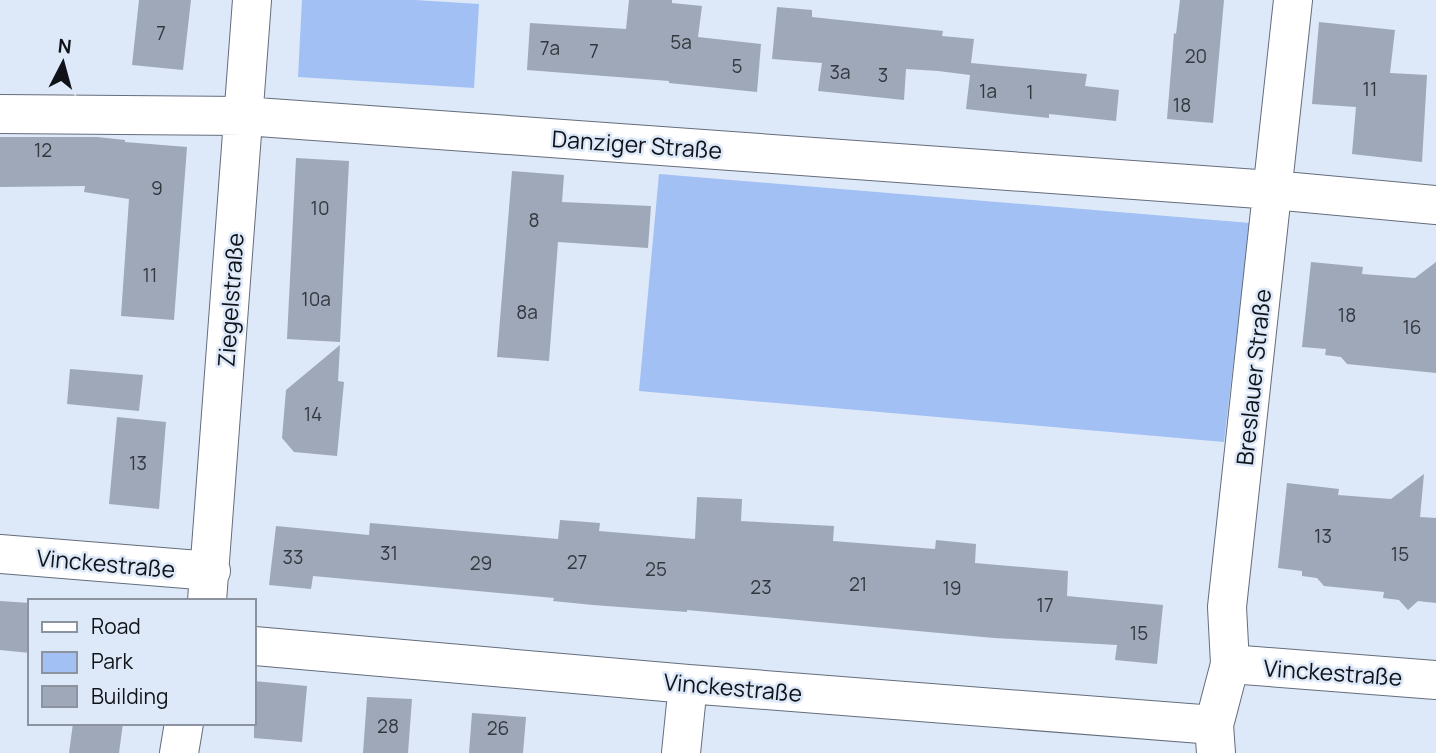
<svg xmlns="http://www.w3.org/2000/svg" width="1436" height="753" font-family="Manrope,sans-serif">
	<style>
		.green { fill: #a2c0f3 }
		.building { fill: #9ea8b8 }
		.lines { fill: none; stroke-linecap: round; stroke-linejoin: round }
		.street-casing { stroke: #646d7c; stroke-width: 40 }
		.street { stroke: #fff; stroke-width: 38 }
		.labels { text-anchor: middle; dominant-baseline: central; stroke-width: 5; stroke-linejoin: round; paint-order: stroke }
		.number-label { font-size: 19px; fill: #333840 }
		.street-label { font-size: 23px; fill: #0f1318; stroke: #dde8f9 }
	</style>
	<rect width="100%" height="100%" fill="#dde8f9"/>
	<path class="green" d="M 302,0 L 415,0 L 479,4 L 474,88 L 298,77 Z
		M 659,174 L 1250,223 L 1224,442 L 639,391 Z"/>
	<path class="building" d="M 139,0 L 191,0 L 183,70 L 132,65 Z
		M 629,0 L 672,0 L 672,3 L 702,6 L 698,37 L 761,44 L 757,92 L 669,83 L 669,81 L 527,70 L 530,23 L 626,29 Z
		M 1180,0 L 1224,0 L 1213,123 L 1167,119 L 1174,33 L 1176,34 Z
		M 777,7 L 812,10 L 812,17 L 943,31 L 942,36 L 974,39 L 971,63 L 1087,74 L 1085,86 L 1119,90 L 1116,121 L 1049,114 L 1049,118 L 966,109 L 970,75 L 938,71 L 906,69 L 904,100 L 818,91 L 822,63 L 772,59 Z
		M 1319,22 L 1395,30 L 1390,73 L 1427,75 L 1422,162 L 1352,154 L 1356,107 L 1312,104 Z
		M 0,137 L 97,137 L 125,140 L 125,142 L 187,147 L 174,320 L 121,316 L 129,199 L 84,192 L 85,186 L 0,187 Z
		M 296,158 L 349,161 L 340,342 L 287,339 Z
		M 512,171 L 564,175 L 562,202 L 651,206 L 648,248 L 558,242 L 549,361 L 497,357 Z
		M 1311,262 L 1363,267 L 1362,274 L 1415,278 L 1436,262 L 1436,373 L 1347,364 L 1341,357 L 1325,355 L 1326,349 L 1302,347 Z
		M 340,345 L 338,381 L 344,382 L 337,456 L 294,452 L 282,438 L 286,390 Z
		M 70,369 L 143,375 L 139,411 L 67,404 Z
		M 117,417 L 166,422 L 159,509 L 109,504 Z
		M 1424,474 L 1420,517 L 1436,518 L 1436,603 L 1418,601 L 1408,610 L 1399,600 L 1383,598 L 1384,592 L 1324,586 L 1317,578 L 1302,576 L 1302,571 L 1278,568 L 1287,483 L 1339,489 L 1338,495 L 1391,499 Z
		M 697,497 L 742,499 L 741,521 L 834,526 L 833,541 L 935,549 L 936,540 L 976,544 L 975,563 L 1068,571 L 1067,596 L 1163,605 L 1157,664 L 1115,660 L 1117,645 L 994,638 L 687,610 L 687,612 L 593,605 L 553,601 L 554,598 L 313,576 L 311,589 L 269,585 L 276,526 L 369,535 L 370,523 L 558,539 L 560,520 L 600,523 L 599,531 L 695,539 Z
		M 0,601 L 30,603 L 30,653 L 0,650 Z
		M 254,681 L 307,686 L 302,742 L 254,738 Z
		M 367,697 L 412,699 L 408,753 L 363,753 Z
		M 472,713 L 526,717 L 523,753 L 469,753 Z
		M 73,723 L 123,723 L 119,753 L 69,753 Z"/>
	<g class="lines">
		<defs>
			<path id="street" d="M 0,114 L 244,116 L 1273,190 L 1436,205
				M 0,554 L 211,571
				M 207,601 L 252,0
				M 254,646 L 688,684 L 1214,725
				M 1230,664 L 1436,680
				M 179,753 L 184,723
				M 681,753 L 688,684
				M 1216,753 L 1214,725 L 1230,664 L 1227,607 L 1293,0"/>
		</defs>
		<use href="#street" class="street-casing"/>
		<use href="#street" class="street"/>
	</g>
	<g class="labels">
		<g class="number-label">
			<text x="161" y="33">7</text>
			<text x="681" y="42">5a</text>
			<text x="550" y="48">7a</text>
			<text x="594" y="51">7</text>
			<text x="1196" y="56">20</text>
			<text x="737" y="66">5</text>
			<text x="840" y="72">3a</text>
			<text x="883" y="75">3</text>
			<text x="1370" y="89">11</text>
			<text x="988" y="91">1a</text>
			<text x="1030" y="92">1</text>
			<text x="1182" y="105">18</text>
			<text x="43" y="150">12</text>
			<text x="157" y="188">9</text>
			<text x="320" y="208">10</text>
			<text x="534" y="220">8</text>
			<text x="150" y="275">11</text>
			<text x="316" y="299">10a</text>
			<text x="527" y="312">8a</text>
			<text x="1347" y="315">18</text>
			<text x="1412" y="327">16</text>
			<text x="313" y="414">14</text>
			<text x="138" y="463">13</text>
			<text x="1323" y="536">13</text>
			<text x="389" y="553">31</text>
			<text x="1400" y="554">15</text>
			<text x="293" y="557">33</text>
			<text x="577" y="562">27</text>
			<text x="481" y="563">29</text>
			<text x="656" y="569">25</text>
			<text x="858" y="584">21</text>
			<text x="761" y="587">23</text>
			<text x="952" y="588">19</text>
			<text x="1045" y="605">17</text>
			<text x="1139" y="633">15</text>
			<text x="388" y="726">28</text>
			<text x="498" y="728">26</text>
		</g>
		<g class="street-label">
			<text transform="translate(637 144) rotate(4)">Danziger Straße</text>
			<text transform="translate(230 300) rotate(-86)">Ziegelstraße</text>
			<text transform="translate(1253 377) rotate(-84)">Breslauer Straße</text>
			<text transform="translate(106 563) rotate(5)">Vinckestraße</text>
			<text transform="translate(1333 672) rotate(4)">Vinckestraße</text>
			<text transform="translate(733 687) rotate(5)">Vinckestraße</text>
		</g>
	</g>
	<rect x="28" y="599" width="228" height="126" fill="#dde8f9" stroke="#8b939f" stroke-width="2"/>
	<rect x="42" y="622" width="35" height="10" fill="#ffffff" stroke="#8b939f" stroke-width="2"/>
	<text x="91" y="634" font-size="21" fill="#0f1318">Road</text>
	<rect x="42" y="652" width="35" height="21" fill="#a2c0f3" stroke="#8b939f" stroke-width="2"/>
	<text x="91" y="669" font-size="21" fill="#0f1318">Park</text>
	<rect x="42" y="686" width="35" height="21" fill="#9ea8b8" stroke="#8b939f" stroke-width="2"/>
	<text x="91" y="704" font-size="21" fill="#0f1318">Building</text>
	<g transform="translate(63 63) rotate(6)" stroke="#dde8f9" stroke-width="5" paint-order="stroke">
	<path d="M0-5L12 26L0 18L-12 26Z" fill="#0f1318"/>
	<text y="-10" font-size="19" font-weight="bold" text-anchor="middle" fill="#0f1318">N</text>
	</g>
</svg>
